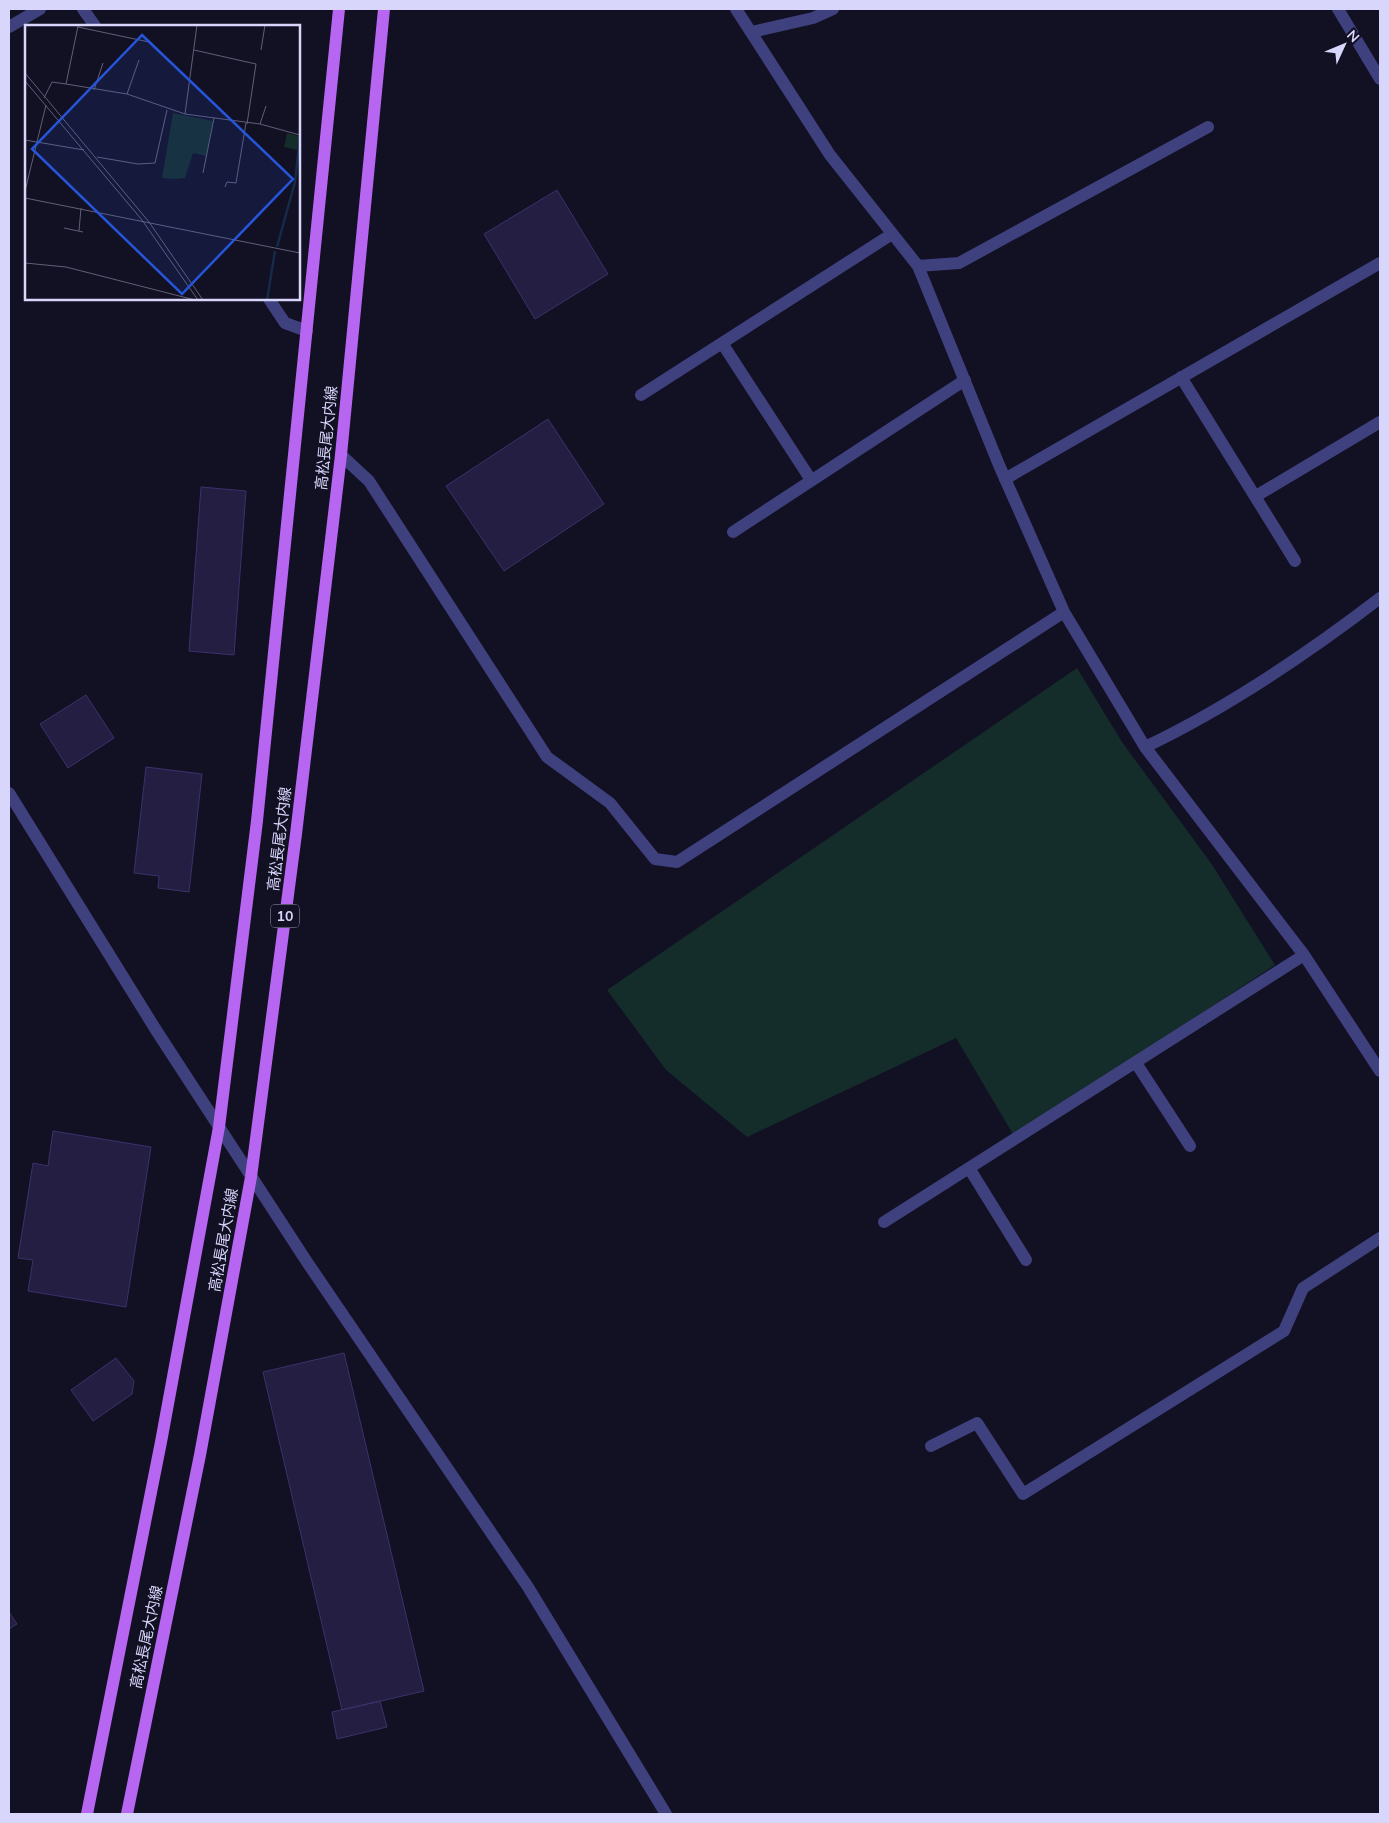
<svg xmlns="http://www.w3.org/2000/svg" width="1389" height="1823" font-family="Mulish,'Noto Sans JP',sans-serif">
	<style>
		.green { fill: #142c2a }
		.building { fill: #231e42; stroke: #3b326c }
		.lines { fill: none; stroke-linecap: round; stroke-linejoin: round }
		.service { stroke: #3f407e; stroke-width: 12 }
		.minor { stroke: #3f407e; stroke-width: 12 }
		.primary { stroke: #b666f1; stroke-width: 12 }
		.labels { text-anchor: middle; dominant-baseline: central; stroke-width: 5; stroke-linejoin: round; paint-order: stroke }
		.shield { fill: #121023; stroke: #9d9bba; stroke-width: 1 }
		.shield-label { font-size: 14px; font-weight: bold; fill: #d8d6fb }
		.street-label { font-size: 15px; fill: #d8d6fb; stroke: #121023 }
		.inset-river { fill: none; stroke: #142b49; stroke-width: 2.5 }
		.inset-road { fill: none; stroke: #615f79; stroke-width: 1 }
		.view { fill: #2655da; fill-opacity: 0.15; stroke: #2655da; stroke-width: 2.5 }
		.inset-edge { fill: none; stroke: #d8d6fb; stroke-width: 2.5 }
	</style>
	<rect width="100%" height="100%" fill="#121023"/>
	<path class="green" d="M 1077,668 L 1122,742 L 1211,863 L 1275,965 L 1014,1136 L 956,1038 L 747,1137 L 666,1070 L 607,990 Z"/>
	<path class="building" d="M 557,190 L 608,274 L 535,319 L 484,234 Z
		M 548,419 L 604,504 L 504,571 L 446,486 Z
		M 201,487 L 246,491 L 234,655 L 189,651 Z
		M 86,695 L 114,738 L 68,768 L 40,724 Z
		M 146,767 L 202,774 L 189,892 L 158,888 L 159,876 L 134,873 Z
		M 53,1131 L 151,1147 L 126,1307 L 28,1291 L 33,1260 L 18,1258 L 33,1163 L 48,1166 Z
		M 344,1353 L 424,1691 L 342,1710 L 263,1372 Z
		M 116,1358 L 134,1381 L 132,1394 L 93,1421 L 71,1390 Z
		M 9,1612 L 17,1624 L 9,1629 Z
		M 380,1701 L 387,1727 L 337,1739 L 332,1712 Z"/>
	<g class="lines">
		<path class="service" d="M 722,343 L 811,480
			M 1181,377 L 1295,561
			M 641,395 L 892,234
			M 1005,479 L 1380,263
			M 1256,496 L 1380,422
			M 733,532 L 965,380"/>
		<path class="minor" d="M 83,9 L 95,26
			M 736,9 L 830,155 L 918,266 L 999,465 L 1064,612 L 1145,747 L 1304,955 L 1380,1071
			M 1338,9 L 1380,79
			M 9,27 L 40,9
			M 752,32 L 813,18 L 833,9
			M 918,266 L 959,263 L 1208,127
			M 269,299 L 285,323 L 307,331
			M 341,455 L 369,481 L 547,757 L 610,803 L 655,859 L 677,862 L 1064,612
			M 1145,747 C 1229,707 1307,654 1380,598
			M 9,793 L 156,1030 L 307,1262 L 528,1587 L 666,1814
			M 1136,1063 L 1190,1146
			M 969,1168 L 1026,1260
			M 884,1222 L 1304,955
			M 931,1446 L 977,1423 L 1023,1494 L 1284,1331 L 1303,1288 L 1380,1238"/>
		<path class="primary" d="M 87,1814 L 161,1442 L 219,1127 L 257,821 L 339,9
			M 127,1814 L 200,1455 L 251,1177 L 296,834 L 341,455 L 384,9"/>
	</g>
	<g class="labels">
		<rect class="shield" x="271" y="904.5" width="28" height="23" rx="4"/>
		<g class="shield-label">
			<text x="285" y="916">10</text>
		</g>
		<g class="street-label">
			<text transform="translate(326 438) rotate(-84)">高松長尾大内線</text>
			<text transform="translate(279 839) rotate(-83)">高松長尾大内線</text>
			<text transform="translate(223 1240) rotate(-80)">高松長尾大内線</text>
			<text transform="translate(146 1637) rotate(-78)">高松長尾大内線</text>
		</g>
	</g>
	<g transform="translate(25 25)">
		<rect width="275" height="275" fill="#121023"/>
		<path d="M 148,88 L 188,96 L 181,131 L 168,128 L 160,153 L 148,154 L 137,153 ZM 262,108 L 274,111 L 272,125 L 259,122 Z" fill="#142c2a"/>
		<path class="inset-river" d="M 252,222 L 270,157 L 275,112M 242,275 L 250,226"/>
		<path class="inset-road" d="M 53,2 L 124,17M 169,25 L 231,39 L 222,99M 236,25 L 240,0M 0,48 L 124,197 L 178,275M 0,56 L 117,195 L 173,275M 41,59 L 53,1M 69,65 L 78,38M 102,69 L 114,35M 19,73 L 27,57 L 41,59 L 102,69 L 160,89 L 235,99 L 275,110M 160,89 L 172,0M 235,99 L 241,81M 0,115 L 59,125M 72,132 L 113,139 L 130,138 L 142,85M 178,148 L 189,93M 200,162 L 202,157 L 211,158 L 221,98M 0,166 L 21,80M 0,173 L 275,228M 39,203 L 58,207M 54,206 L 56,183M 0,238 L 41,242 L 170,275"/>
		<path class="view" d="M 117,10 L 268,154 L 157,269 L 7,124 Z"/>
		<rect width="275" height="275" class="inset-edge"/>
	</g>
	<rect width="1389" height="1823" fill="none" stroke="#d8d6fb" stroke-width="20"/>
	<g transform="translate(1344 45) rotate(46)" stroke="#121023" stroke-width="4" paint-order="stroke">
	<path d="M0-4L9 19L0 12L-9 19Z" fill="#d8d6fb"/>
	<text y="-8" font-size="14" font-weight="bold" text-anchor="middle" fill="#d8d6fb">N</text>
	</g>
</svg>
